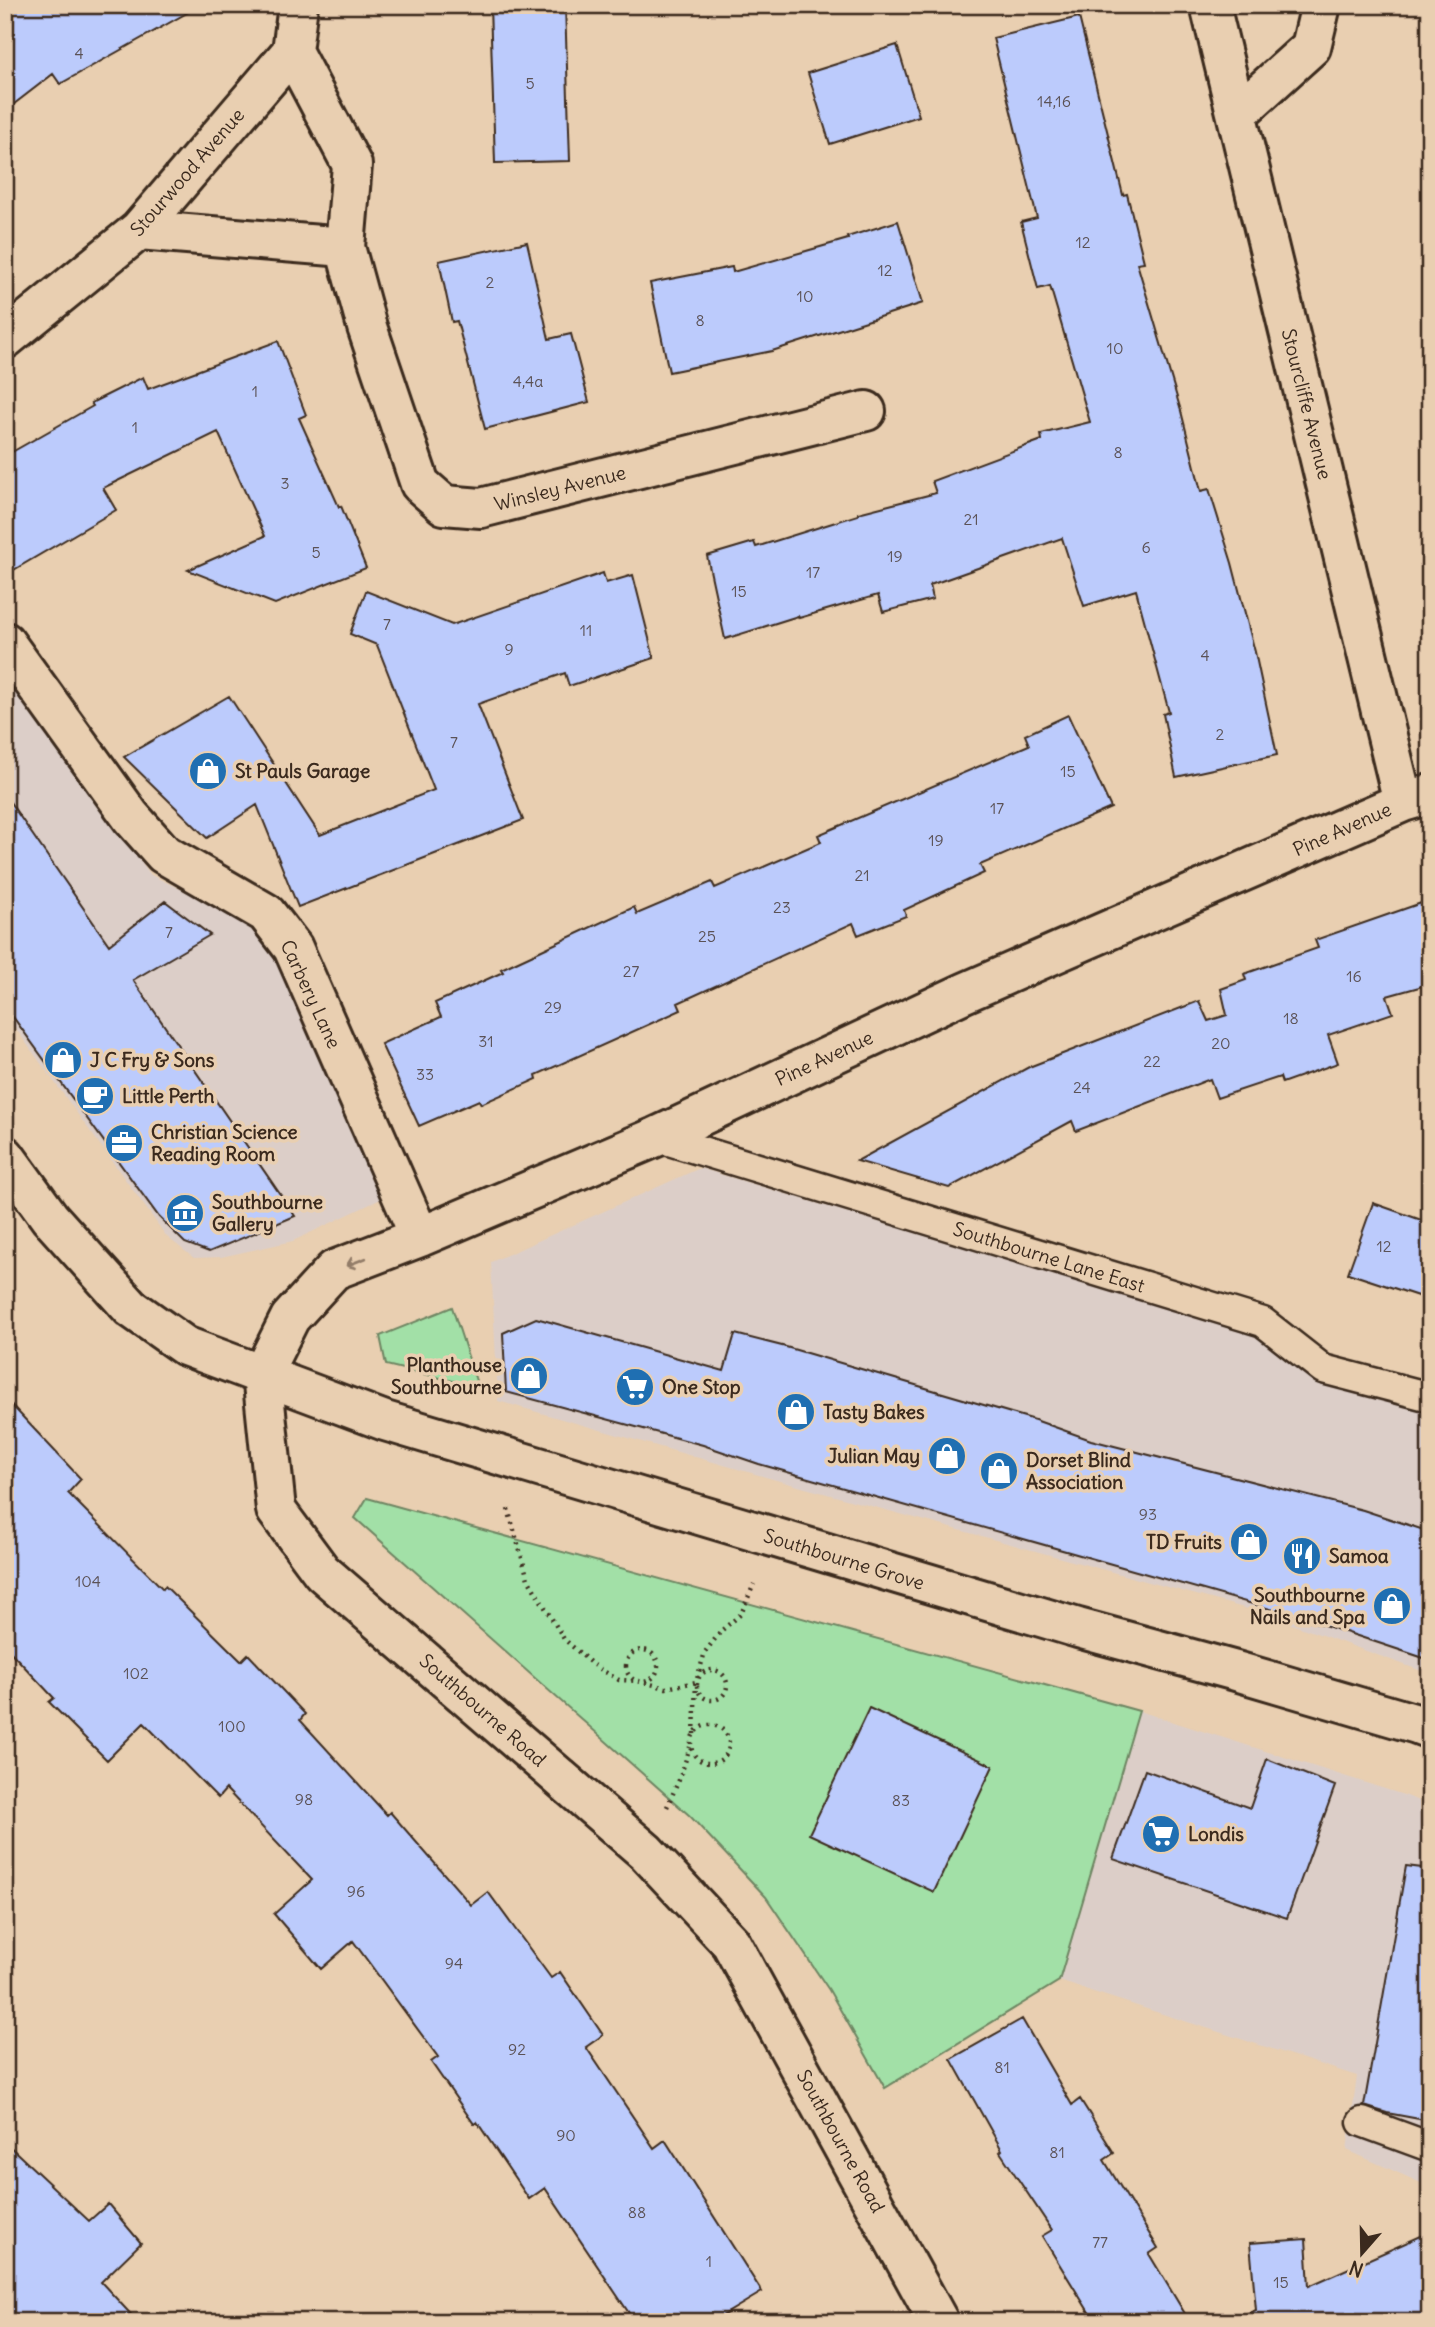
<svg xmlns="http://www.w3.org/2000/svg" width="1435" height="2327" font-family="Delius,sans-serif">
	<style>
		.built { fill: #dccec8 }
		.green { fill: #a2e0a7; stroke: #6e8562; stroke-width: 2 }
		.building { fill: #bccbfc; stroke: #3b2a1e; stroke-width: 2 }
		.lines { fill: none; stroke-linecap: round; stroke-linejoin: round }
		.service-casing { stroke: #3b2a1e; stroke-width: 33 }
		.minor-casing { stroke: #3b2a1e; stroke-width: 44 }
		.secondary-casing { stroke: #3b2a1e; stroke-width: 44 }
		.path { stroke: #3b2a1e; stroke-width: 4.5; stroke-dasharray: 2 5; stroke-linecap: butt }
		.service { stroke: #e9cfb1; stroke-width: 28 }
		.minor { stroke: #e9cfb1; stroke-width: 38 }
		.secondary { stroke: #e9cfb1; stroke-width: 38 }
		.oneway { stroke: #927c68 }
		.labels { text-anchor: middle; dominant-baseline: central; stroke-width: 7; stroke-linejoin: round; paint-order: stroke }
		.number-label { font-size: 16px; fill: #5b5256 }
		.street-label { font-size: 19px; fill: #3b2a1e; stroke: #e9cfb1 }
		.poi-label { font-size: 19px; font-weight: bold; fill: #3b2a1e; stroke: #e9cfb1; text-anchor: start }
	</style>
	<rect width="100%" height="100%" fill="#e9cfb1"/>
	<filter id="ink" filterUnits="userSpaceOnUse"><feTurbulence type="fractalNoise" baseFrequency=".0143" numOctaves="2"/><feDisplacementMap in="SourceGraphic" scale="14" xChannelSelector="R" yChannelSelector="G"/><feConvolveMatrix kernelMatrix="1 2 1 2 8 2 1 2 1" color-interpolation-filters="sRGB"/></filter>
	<g filter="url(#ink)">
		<path class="built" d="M 5,676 L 151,875 L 208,902 L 249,927 L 294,973 L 387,1196 L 293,1241 L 221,1257 L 194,1258 L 167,1237 L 5,1014 Z
			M 700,1168 L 1258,1336 L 1430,1402 L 1430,1674 L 1255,1611 L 787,1483 L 498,1401 L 491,1262 Z
			M 1139,1711 L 1407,1796 L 1430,1806 L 1430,2187 L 1347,2150 L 1357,2076 L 1059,1981 Z"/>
		<path class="green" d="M 452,1307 L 478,1387 L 386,1365 L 380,1336 Z
			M 367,1498 L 1139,1711 L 1059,1981 L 885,2088 L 829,1990 L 766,1897 L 690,1816 L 355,1518 Z"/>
		<path class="building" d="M 5,5 L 201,5 L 60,84 L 53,74 L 5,111 Z
			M 490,5 L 565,5 L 570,161 L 495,163 Z
			M 1079,17 L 1123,195 L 1127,194 L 1144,262 L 1137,263 L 1181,411 L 1201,491 L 1209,489 L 1232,563 L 1255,652 L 1277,755 L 1176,777 L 1163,714 L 1169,712 L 1136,590 L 1084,606 L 1062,538 L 930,585 L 933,599 L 883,612 L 878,595 L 799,618 L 798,616 L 725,639 L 707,556 L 754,542 L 756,547 L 858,515 L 858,513 L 936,493 L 932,481 L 1042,440 L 1041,434 L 1090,422 L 1050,286 L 1038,289 L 1021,222 L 1037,218 L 993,38 Z
			M 897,45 L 919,116 L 830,144 L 808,73 Z
			M 898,221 L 923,303 L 772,351 L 669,372 L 650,283 L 732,267 L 733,272 L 848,239 L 847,237 Z
			M 527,242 L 549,339 L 571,334 L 589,402 L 485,429 L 457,321 L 452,322 L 439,261 Z
			M 278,341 L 306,415 L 299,418 L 339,507 L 341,506 L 366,568 L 275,604 L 188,570 L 265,536 L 218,432 L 103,488 L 116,510 L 5,575 L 5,456 L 93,406 L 91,403 L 143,377 L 148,389 Z
			M 603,573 L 606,583 L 633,575 L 654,658 L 569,686 L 565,673 L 478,704 L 523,820 L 298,907 L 257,805 L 207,838 L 124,757 L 229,696 L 320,835 L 434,790 L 377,645 L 350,634 L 366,591 L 452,625 Z
			M 1068,715 L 1111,808 L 980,865 L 984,873 L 904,910 L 906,916 L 858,935 L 853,923 L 678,1003 L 681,1010 L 536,1075 L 537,1079 L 481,1104 L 479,1100 L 419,1126 L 381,1044 L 441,1017 L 435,1003 L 503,972 L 501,969 L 634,907 L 637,914 L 712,882 L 715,888 L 821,842 L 818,835 L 1029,745 L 1025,735 Z
			M 5,795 L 109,945 L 165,901 L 210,935 L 133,980 L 295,1216 L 209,1252 L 185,1243 L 159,1217 L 5,1006 Z
			M 1430,900 L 1430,984 L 1387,996 L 1393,1013 L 1328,1035 L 1338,1063 L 1282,1083 L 1280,1077 L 1217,1098 L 1210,1079 L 1076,1131 L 1072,1121 L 949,1188 L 857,1161 L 1029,1067 L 1199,1001 L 1208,1021 L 1227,1015 L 1221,989 L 1246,980 L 1244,974 L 1318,948 L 1315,940 Z
			M 1373,1203 L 1430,1223 L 1430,1300 L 1348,1273 Z
			M 536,1318 L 724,1371 L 735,1334 L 786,1347 L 1035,1420 L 1091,1440 L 1363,1510 L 1430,1532 L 1430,1660 L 1309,1620 L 759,1464 L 703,1445 L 506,1392 L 503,1333 Z
			M 5,1398 L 81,1479 L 68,1493 L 163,1589 L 165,1586 L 241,1661 L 248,1654 L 305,1714 L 300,1720 L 387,1815 L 390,1812 L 471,1905 L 488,1892 L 551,1978 L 560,1972 L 603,2035 L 586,2047 L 654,2148 L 665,2140 L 762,2292 L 712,2322 L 635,2322 L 545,2188 L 529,2199 L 477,2122 L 474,2124 L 431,2062 L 438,2057 L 353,1941 L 321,1969 L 274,1914 L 312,1880 L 226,1789 L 218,1798 L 144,1723 L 107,1760 L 49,1702 L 54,1698 L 5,1646 Z
			M 869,1708 L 993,1766 L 934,1892 L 809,1834 Z
			M 1267,1759 L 1335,1786 L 1287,1918 L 1113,1859 L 1145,1770 L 1250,1808 Z
			M 1406,1866 L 1430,1869 L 1430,2121 L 1387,2113 L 1364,2106 Z
			M 1022,2019 L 1072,2105 L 1080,2099 L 1114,2153 L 1104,2160 L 1158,2248 L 1149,2254 L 1190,2322 L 1095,2322 L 1042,2236 L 1052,2230 L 1000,2152 L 1002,2150 L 951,2059 Z
			M 5,2142 L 89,2221 L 108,2204 L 141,2243 L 101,2282 L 138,2322 L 5,2322 Z
			M 1430,2232 L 1430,2322 L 1228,2322 L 1256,2310 L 1250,2243 L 1306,2239 L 1309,2286 Z"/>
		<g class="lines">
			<defs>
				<path id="service" d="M 656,1137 L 1263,1322 L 1323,1369 L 1430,1397
					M 1362,2122 L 1430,2147"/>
				<path id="minor" d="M 1210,5 L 1403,802
					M 292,51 L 352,165 L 345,247 L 367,327 L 420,484 L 444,505 L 481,508 L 866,411
					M 1237,114 L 1311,47 L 1321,5
					M 139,230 L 345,247
					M 5,339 L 139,230 L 292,51 L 298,5
					M 5,642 L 131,817 L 164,854 L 266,913 L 293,948 L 420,1237
					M 939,2322 L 731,1943 L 646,1852 L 322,1572 L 276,1510 L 262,1374 L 290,1318 L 334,1270 L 420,1237 L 656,1137 L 964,993 L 1403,802 L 1430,794"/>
				<path id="secondary" d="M 5,1156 L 50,1218 L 131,1308 L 185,1346 L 385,1421 L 1078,1628 L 1236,1671 L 1417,1724 L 1430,1729"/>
			</defs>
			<use href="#service" class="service-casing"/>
			<use href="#minor" class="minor-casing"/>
			<use href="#secondary" class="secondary-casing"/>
			<path class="path" d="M 508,1509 L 528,1579 L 564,1639 L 593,1665 L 619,1680 L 639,1681 L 666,1688 L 696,1682
				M626 1666a16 16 0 1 1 32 0a16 16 0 1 1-32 0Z
				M697 1685a15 15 0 1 1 30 0a15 15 0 1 1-30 0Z
				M691 1744a19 19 0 1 1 38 0a19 19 0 1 1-38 0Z
				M 694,1734 L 696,1682 L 705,1652 L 722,1630 L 741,1614 L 754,1584
				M 667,1807 L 679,1780 L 690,1747"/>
			<use href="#service" class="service"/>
			<use href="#minor" class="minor"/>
			<use href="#secondary" class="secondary"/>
		</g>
		<defs><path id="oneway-shaft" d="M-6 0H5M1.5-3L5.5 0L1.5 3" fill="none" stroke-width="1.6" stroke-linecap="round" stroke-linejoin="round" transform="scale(1.75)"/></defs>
		<use class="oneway" href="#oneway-shaft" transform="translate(356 1262) rotate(159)"/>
	</g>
	<defs>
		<symbol id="shop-disc" viewBox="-11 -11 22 22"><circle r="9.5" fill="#1f6fb2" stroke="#e9cfb1"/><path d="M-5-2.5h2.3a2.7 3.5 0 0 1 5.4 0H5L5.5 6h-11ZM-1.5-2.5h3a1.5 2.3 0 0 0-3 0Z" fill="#fff"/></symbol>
		<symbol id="cafe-disc" viewBox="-11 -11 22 22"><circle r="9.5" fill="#1f6fb2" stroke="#e9cfb1"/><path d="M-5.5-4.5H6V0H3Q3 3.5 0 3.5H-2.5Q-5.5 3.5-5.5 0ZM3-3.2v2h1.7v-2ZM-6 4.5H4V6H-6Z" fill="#fff"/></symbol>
		<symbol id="office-disc" viewBox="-11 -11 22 22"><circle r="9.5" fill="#1f6fb2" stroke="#e9cfb1"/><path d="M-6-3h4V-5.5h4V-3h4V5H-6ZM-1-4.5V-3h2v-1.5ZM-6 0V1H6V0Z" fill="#fff"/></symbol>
		<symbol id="museum-disc" viewBox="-11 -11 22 22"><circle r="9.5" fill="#1f6fb2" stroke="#e9cfb1"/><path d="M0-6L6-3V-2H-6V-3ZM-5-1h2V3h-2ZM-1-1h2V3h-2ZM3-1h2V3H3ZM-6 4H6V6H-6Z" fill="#fff"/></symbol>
		<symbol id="supermarket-disc" viewBox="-11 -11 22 22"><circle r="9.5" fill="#1f6fb2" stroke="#e9cfb1"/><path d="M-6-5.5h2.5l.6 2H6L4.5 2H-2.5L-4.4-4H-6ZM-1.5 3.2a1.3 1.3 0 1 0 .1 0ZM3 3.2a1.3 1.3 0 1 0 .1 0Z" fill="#fff"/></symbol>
		<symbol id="restaurant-disc" viewBox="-11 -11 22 22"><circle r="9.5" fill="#1f6fb2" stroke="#e9cfb1"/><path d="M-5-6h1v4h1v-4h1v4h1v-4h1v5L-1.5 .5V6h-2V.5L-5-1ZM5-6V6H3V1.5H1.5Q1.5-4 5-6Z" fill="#fff"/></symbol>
	</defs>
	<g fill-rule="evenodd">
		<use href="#shop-disc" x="186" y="749" width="44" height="44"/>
		<use href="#shop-disc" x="41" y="1038" width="44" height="44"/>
		<use href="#cafe-disc" x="73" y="1074" width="44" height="44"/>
		<use href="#office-disc" x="102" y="1121" width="44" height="44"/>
		<use href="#museum-disc" x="163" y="1191" width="44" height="44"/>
		<use href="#shop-disc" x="507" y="1354" width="44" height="44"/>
		<use href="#supermarket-disc" x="613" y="1365" width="44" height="44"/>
		<use href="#shop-disc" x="774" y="1390" width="44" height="44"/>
		<use href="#shop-disc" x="925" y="1434" width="44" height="44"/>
		<use href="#shop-disc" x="977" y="1449" width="44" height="44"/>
		<use href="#shop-disc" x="1227" y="1520" width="44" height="44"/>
		<use href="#restaurant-disc" x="1280" y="1534" width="44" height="44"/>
		<use href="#shop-disc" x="1370" y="1584" width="44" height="44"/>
		<use href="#supermarket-disc" x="1139" y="1812" width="44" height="44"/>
	</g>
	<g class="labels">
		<g class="number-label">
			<text x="79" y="53">4</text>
			<text x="530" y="83">5</text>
			<text x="1054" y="101">14,16</text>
			<text x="1083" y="242">12</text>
			<text x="885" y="270">12</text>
			<text x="490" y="282">2</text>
			<text x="805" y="296">10</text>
			<text x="700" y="320">8</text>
			<text x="1115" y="348">10</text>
			<text x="528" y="381">4,4a</text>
			<text x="255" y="391">1</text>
			<text x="135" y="427">1</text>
			<text x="1118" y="452">8</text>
			<text x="285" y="483">3</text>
			<text x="971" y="519">21</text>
			<text x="1146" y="547">6</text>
			<text x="316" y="552">5</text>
			<text x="895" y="556">19</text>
			<text x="813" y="572">17</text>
			<text x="739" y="591">15</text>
			<text x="387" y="624">7</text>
			<text x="586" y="630">11</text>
			<text x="509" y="649">9</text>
			<text x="1205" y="655">4</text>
			<text x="1220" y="734">2</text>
			<text x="454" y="742">7</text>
			<text x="1068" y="771">15</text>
			<text x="997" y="808">17</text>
			<text x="936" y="840">19</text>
			<text x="862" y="875">21</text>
			<text x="782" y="907">23</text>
			<text x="169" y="932">7</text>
			<text x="707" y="936">25</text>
			<text x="631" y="971">27</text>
			<text x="1354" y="976">16</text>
			<text x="553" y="1007">29</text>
			<text x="1291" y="1018">18</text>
			<text x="486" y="1041">31</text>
			<text x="1221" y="1043">20</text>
			<text x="1152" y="1061">22</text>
			<text x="425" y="1074">33</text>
			<text x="1082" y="1087">24</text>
			<text x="1384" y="1246">12</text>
			<text x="1148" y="1514">93</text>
			<text x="88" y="1581">104</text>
			<text x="136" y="1673">102</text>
			<text x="232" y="1726">100</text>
			<text x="304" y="1799">98</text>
			<text x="901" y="1800">83</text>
			<text x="356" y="1891">96</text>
			<text x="454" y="1963">94</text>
			<text x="517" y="2049">92</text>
			<text x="1002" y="2067">81</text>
			<text x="566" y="2135">90</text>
			<text x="1057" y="2152">81</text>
			<text x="637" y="2212">88</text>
			<text x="1100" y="2242">77</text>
			<text x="709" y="2261">1</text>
			<text x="1281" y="2282">15</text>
		</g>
		<g class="street-label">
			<text transform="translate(187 172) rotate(-49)">Stourwood Avenue</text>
			<text transform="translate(1307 404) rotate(76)">Stourcliffe Avenue</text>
			<text transform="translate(560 488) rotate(-14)">Winsley Avenue</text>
			<text transform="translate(1342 829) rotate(-24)">Pine Avenue</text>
			<text transform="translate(311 994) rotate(65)">Carbery Lane</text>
			<text transform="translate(824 1058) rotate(-25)">Pine Avenue</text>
			<text transform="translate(1049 1257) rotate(17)">Southbourne Lane East</text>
			<text transform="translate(844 1559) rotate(17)">Southbourne Grove</text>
			<text transform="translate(483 1710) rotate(41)">Southbourne Road</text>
			<text transform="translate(841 2141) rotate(61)">Southbourne Road</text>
		</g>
		<g class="poi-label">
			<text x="235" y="771">St Pauls Garage</text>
			<text x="90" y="1060">J C Fry &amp; Sons</text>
			<text x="122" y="1096">Little Perth</text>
			<text x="151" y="1132">Christian Science<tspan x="151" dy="22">Reading Room</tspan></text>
			<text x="212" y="1202">Southbourne<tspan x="212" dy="22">Gallery</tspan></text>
			<text x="502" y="1365" text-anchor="end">Planthouse<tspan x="502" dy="22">Southbourne</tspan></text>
			<text x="662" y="1387">One Stop</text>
			<text x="823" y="1412">Tasty Bakes</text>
			<text x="920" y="1456" text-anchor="end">Julian May</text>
			<text x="1026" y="1460">Dorset Blind<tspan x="1026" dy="22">Association</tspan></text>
			<text x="1222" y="1542" text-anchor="end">TD Fruits</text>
			<text x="1329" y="1556">Samoa</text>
			<text x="1365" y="1595" text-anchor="end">Southbourne<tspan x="1365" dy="22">Nails and Spa</tspan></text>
			<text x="1188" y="1834">Londis</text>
		</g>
	</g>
	<rect width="1435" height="2327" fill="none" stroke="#e9cfb1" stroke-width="28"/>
	<rect x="14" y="14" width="1407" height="2299" fill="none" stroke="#3b2a1e" stroke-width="2.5" filter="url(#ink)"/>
	<g transform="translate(1362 2253) rotate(200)" stroke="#e9cfb1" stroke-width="5" paint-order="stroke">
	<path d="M0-5L12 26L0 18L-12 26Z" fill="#3b2a1e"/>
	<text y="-10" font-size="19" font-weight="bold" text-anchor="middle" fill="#3b2a1e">N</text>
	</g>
</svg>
